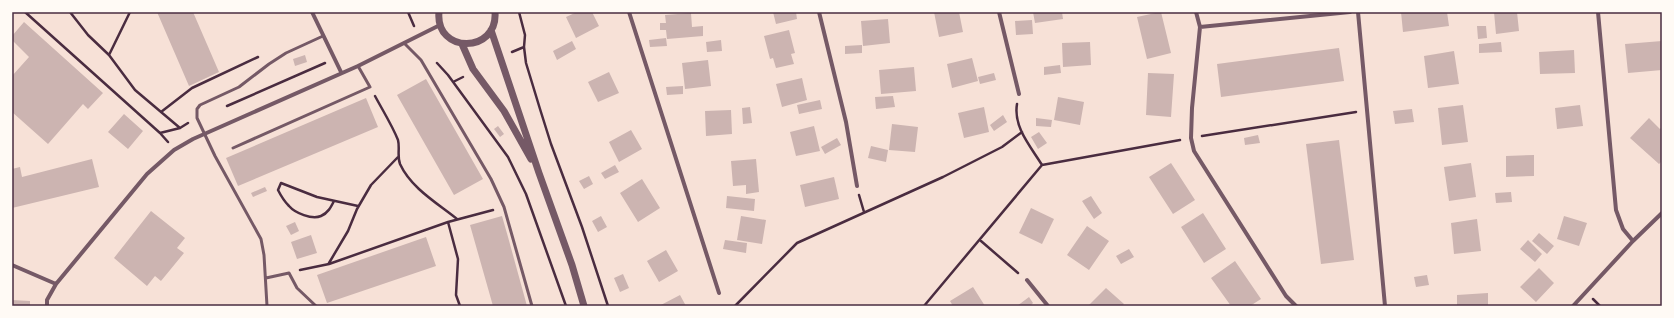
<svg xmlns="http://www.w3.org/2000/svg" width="1674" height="318" font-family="'Asap Condensed',sans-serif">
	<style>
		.building { fill: #ccb4b1 }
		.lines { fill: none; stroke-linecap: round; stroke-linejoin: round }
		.path { stroke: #4a2c40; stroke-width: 2.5 }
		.service { stroke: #755966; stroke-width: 3 }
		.minor { stroke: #755966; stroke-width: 4 }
		.tertiary { stroke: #755966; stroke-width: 7 }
		.neatline { fill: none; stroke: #4a2c40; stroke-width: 1.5 }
	</style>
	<rect width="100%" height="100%" fill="#f7e1d7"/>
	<path class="building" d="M 157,12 L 193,12 L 219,72 L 189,86 Z
		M 577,12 L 592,12 L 599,26 L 576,38 L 566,17 Z
		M 773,12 L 796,12 L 797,19 L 776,24 Z
		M 934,12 L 959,12 L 963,32 L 939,37 Z
		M 1033,12 L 1062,12 L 1063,19 L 1035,23 Z
		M 1160,12 L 1161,12 L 1171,53 L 1147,59 L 1137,17 Z
		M 1401,12 L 1447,12 L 1449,26 L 1403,32 Z
		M 1494,12 L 1517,12 L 1519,31 L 1496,34 Z
		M 691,13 L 692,27 L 703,26 L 703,36 L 667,39 L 666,30 L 660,30 L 660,23 L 666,23 L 665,15 Z
		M 888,19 L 890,43 L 863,46 L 861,21 Z
		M 1032,20 L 1033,34 L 1016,35 L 1015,21 Z
		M 24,22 L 103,93 L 88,109 L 83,104 L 48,144 L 12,112 L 12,76 L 29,57 L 12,40 L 12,36 Z
		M 1477,26 L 1486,26 L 1487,38 L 1478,39 Z
		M 789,30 L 795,53 L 791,54 L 794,64 L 776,68 L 773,58 L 770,59 L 764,36 Z
		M 666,38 L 667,46 L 650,47 L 649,40 Z
		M 721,40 L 722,51 L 707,52 L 706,42 Z
		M 572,41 L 576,49 L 557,60 L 553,51 Z
		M 1662,41 L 1662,70 L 1628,73 L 1625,44 Z
		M 1090,42 L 1091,65 L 1063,67 L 1062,43 Z
		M 1501,42 L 1502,52 L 1479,53 L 1479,44 Z
		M 862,45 L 862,53 L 845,54 L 845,46 Z
		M 1339,48 L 1344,81 L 1221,97 L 1217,64 Z
		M 1574,50 L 1575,73 L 1540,74 L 1539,52 Z
		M 1454,51 L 1459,84 L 1428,88 L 1424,56 Z
		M 305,55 L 307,62 L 295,66 L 293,59 Z
		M 972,58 L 978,81 L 952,88 L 947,64 Z
		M 708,60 L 711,86 L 685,89 L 682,63 Z
		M 1060,65 L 1061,73 L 1044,75 L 1044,67 Z
		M 914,67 L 916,91 L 881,94 L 879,70 Z
		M 609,72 L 619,93 L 598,102 L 588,82 Z
		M 994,73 L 996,80 L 980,84 L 978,77 Z
		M 1148,73 L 1174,74 L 1171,117 L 1146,115 Z
		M 802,78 L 807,100 L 782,107 L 776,84 Z
		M 426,79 L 483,179 L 454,195 L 397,95 Z
		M 683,86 L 683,94 L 667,95 L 666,87 Z
		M 893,96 L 895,107 L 876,109 L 875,97 Z
		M 1058,97 L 1084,102 L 1080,125 L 1054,120 Z
		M 366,98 L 378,127 L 238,186 L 226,158 Z
		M 820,100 L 822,109 L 799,114 L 797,105 Z
		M 1463,105 L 1468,142 L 1442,145 L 1438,108 Z
		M 1580,105 L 1583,126 L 1557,129 L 1555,108 Z
		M 750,107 L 752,123 L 743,124 L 742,108 Z
		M 984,107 L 989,132 L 964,138 L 958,113 Z
		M 1412,109 L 1414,122 L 1395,124 L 1393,111 Z
		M 731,110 L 732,134 L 706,136 L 705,111 Z
		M 124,114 L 143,131 L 128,149 L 108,132 Z
		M 1003,115 L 1007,122 L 994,131 L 990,125 Z
		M 1036,118 L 1052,120 L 1051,127 L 1036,126 Z
		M 1649,118 L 1660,129 L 1662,127 L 1662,161 L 1659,164 L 1630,138 Z
		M 892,124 L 918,127 L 915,152 L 889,150 Z
		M 498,126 L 504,134 L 500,137 L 494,129 Z
		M 814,126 L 820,151 L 796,156 L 790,132 Z
		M 631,130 L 642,149 L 619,162 L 609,142 Z
		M 1039,132 L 1047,143 L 1038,149 L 1031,137 Z
		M 1258,135 L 1260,143 L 1245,145 L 1244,138 Z
		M 837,138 L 841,145 L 825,154 L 821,147 Z
		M 1339,140 L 1354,260 L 1321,264 L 1306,144 Z
		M 871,146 L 888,150 L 886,162 L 868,158 Z
		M 1534,155 L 1534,176 L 1506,177 L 1506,156 Z
		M 92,159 L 99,187 L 12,208 L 12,169 L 20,167 L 22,177 Z
		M 756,159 L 759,192 L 746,194 L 746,185 L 733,186 L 731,161 Z
		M 1171,163 L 1195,200 L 1173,214 L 1149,177 Z
		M 1471,163 L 1476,197 L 1449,201 L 1444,167 Z
		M 615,165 L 619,172 L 605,179 L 601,173 Z
		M 589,176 L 593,184 L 584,189 L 579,181 Z
		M 834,177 L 839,199 L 805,207 L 800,185 Z
		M 642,179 L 660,208 L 638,222 L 620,193 Z
		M 265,187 L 267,191 L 253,197 L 251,193 Z
		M 1511,192 L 1512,202 L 1496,203 L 1495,193 Z
		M 727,196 L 755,199 L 754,211 L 726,208 Z
		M 1091,196 L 1102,213 L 1094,219 L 1082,201 Z
		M 1031,208 L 1054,219 L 1042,244 L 1019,233 Z
		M 151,211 L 185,238 L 177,248 L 184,253 L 161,281 L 155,276 L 147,286 L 114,258 Z
		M 1203,213 L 1226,249 L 1204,263 L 1181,227 Z
		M 502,216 L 508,237 L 527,306 L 493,306 L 470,225 Z
		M 601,216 L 607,227 L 598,232 L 592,221 Z
		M 741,216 L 766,220 L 762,244 L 737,240 Z
		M 1564,216 L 1587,223 L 1579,246 L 1557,239 Z
		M 1477,219 L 1481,251 L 1454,254 L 1451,223 Z
		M 295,222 L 299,231 L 291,235 L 286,226 Z
		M 1087,226 L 1109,241 L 1089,270 L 1067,255 Z
		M 1539,233 L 1554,246 L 1547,254 L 1532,241 Z
		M 311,235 L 317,253 L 297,259 L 291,242 Z
		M 426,237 L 436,266 L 327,303 L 317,275 Z
		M 725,240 L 747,243 L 746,253 L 723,249 Z
		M 1528,240 L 1542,254 L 1535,262 L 1520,249 Z
		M 1129,249 L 1134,257 L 1121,264 L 1116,256 Z
		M 666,250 L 678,271 L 659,282 L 647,261 Z
		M 1235,261 L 1261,299 L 1250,306 L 1231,306 L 1211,278 Z
		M 1539,268 L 1554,283 L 1536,302 L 1520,287 Z
		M 623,274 L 629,288 L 620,292 L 614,278 Z
		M 1427,275 L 1429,285 L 1416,287 L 1414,277 Z
		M 973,287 L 985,306 L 953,306 L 950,301 Z
		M 1106,288 L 1124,304 L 1122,306 L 1088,306 Z
		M 1488,293 L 1488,306 L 1457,306 L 1457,295 Z
		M 680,295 L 686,306 L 659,306 Z
		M 1029,297 L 1033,303 L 1030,306 L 1017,306 Z
		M 12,300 L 30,301 L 30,306 L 12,306 Z"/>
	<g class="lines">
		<path class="path" d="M 25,12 L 160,133 L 168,142
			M 70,12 L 88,35 L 109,55 L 135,90 L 180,128 L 188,123
			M 408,12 L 414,26
			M 519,12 L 525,35 L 524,47 L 526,63 L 540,109 L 551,144 L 582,227 L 608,306
			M 512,52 L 524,47
			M 109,55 L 130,12
			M 437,63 L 448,75 L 508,157 L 526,194 L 566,306
			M 453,82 L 463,77
			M 375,96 C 383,111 392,125 398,140 C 400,148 397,156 400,164 C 411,188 437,203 457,219
			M 1017,104 C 1013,127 1031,147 1042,165
			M 227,106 L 325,63
			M 161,112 L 192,88 L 258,57
			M 160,133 L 180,128
			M 1202,136 L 1356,112
			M 859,195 L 864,212
			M 334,201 C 331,207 328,213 321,216 C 312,220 295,213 289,206 C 284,201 281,196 278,190 L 281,183 L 317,197 L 358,206
			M 448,222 L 458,259 L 456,295 L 460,306
			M 981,241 L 1018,273
			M 329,263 L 348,231 L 357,209 L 371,185 L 398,157
			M 300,270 L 329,264 L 448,222 L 493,210
			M 1593,299 L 1600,306
			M 735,306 L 797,243 L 943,177 L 1002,147 L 1022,132
			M 924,306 L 1042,165 L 1180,140"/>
		<path class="service" d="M 404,43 L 421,60 L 491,179 L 504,207 L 532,306
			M 233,148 L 370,87 L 358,66
			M 266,278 L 289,273 L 297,288 L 316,306
			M 267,306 L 264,255 L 261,239 L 215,156 L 197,118 L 197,109 L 200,105 L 239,87 L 269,64 L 286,53 L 323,36"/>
		<path class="minor" d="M 312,12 L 341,72
			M 629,12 L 719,293
			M 819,12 L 846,122 L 857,186
			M 999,12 L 1019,94
			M 1196,12 L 1200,27 L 1192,108 L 1191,138 L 1194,151 L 1286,296 L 1296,306
			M 1358,12 L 1385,306
			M 1598,12 L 1616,210 L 1623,229 L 1633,241
			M 1200,27 L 1350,12
			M 12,265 L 56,284
			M 1027,280 L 1048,306
			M 47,306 L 47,300 L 56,284 L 147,174 L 174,150 L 193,139 L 358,66 L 440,25
			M 1573,306 L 1633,241 L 1662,213"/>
		<path class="tertiary" d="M 439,12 C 435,54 498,54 495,12
			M 491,30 L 539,173 L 572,265 L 584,306
			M 462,44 L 473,69 L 504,111 L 531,159"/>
	</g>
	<rect width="1674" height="318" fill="none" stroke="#fffaf5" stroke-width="26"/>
	<rect x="13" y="13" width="1648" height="292" class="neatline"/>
</svg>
